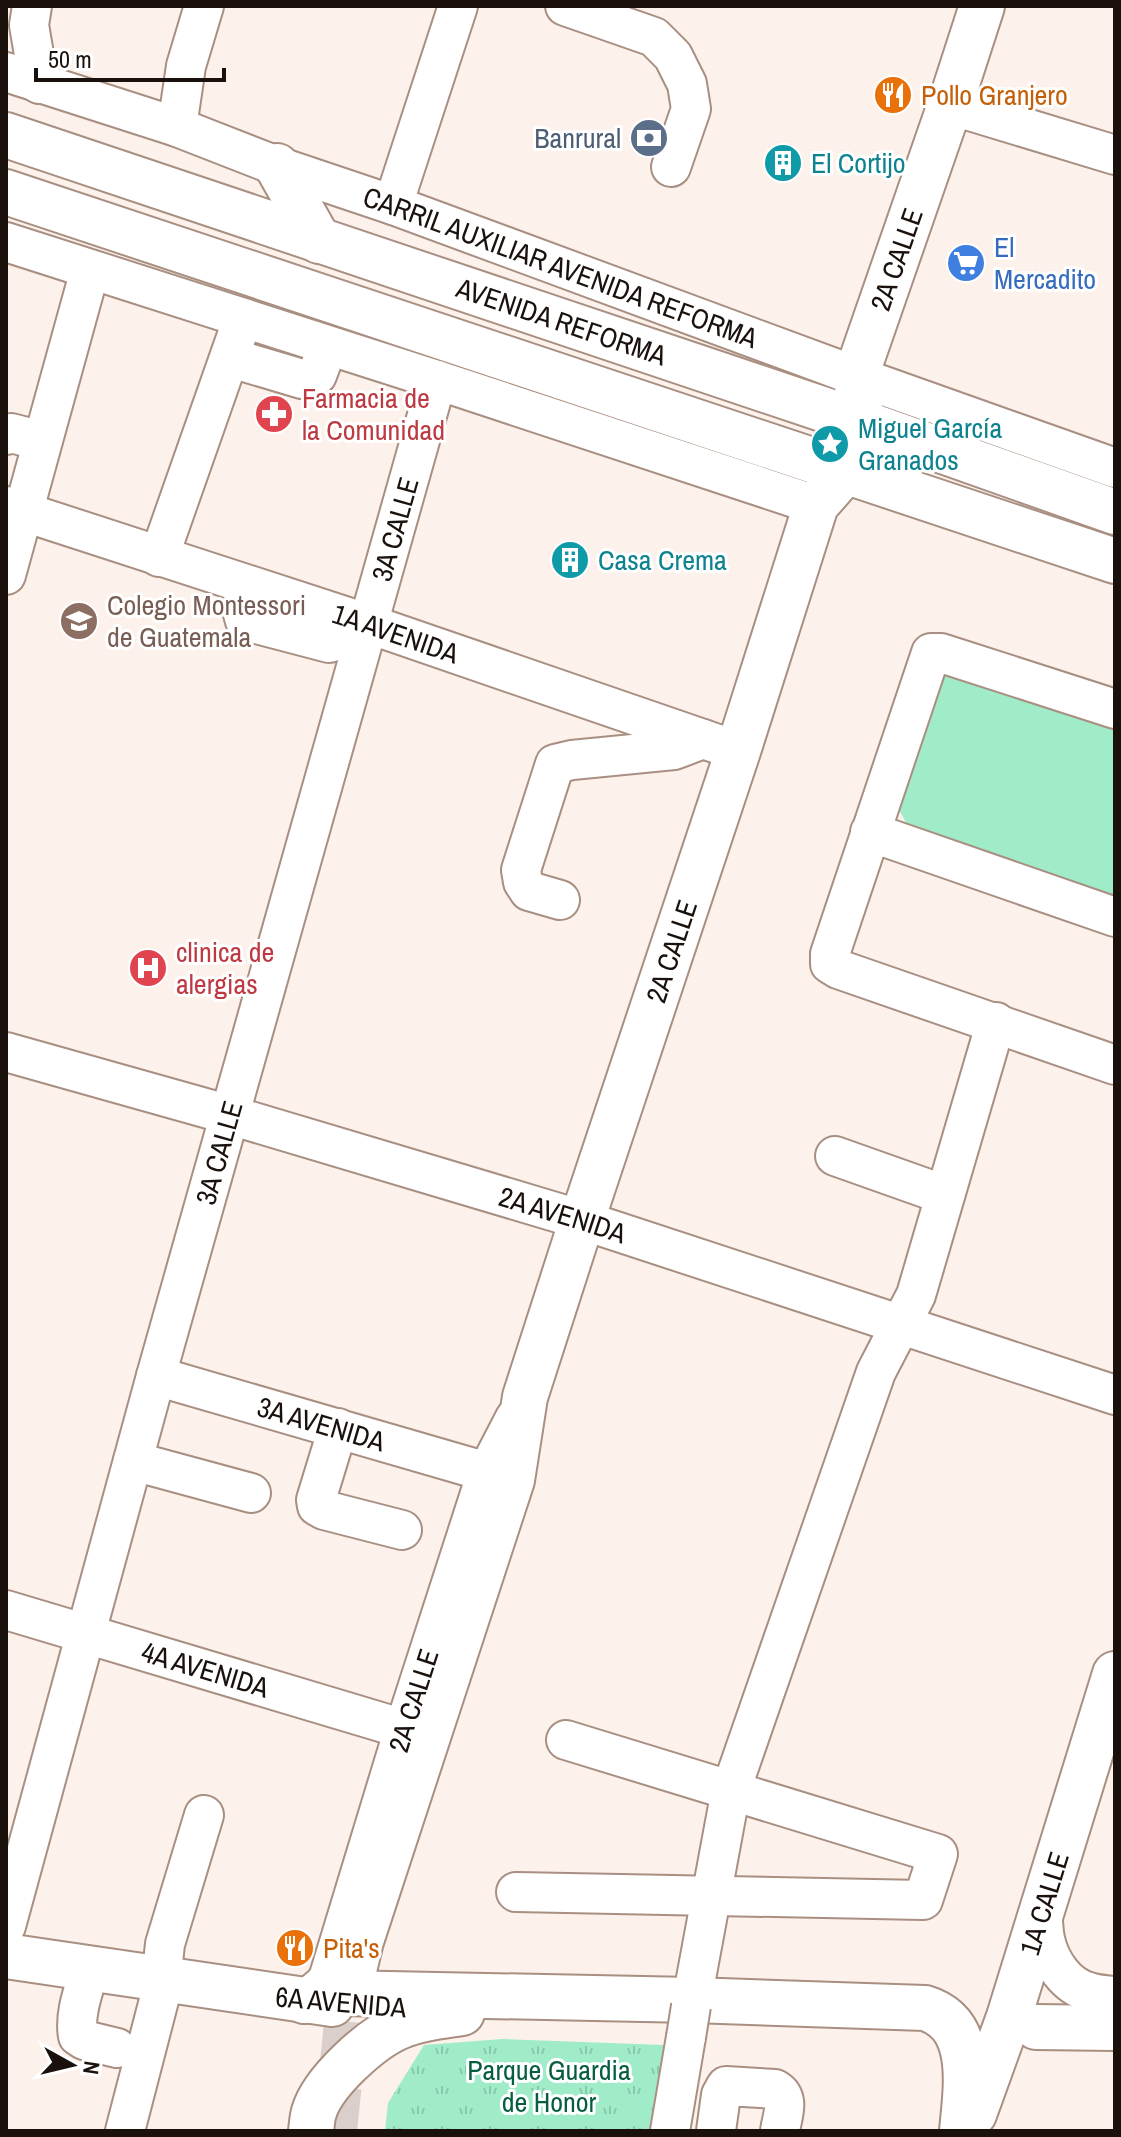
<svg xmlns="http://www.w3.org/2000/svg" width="1121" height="2137" font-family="'Archivo Narrow',sans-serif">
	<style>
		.park { fill: url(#park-tufts) }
		.garden { fill: #a0ecc8 }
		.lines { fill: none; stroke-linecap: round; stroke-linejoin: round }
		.major-tunnel { stroke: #dacfca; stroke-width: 44; stroke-dasharray: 44 22; stroke-linecap: butt }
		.minor-casing { stroke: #a88f81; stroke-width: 42 }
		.major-casing { stroke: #a88f81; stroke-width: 48 }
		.minor { stroke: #fff; stroke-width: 38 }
		.major { stroke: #fff; stroke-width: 44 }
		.minor-bridge-casing { stroke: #a88f81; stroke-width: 42; stroke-linecap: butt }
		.minor-bridge { stroke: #fff; stroke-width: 38 }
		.labels { text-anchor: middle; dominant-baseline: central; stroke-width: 6; stroke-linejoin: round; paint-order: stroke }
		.food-label { font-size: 28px; fill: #c56008; stroke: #fff; text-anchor: start }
		.service-label { font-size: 28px; fill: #4e5e75; stroke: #fff; text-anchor: end }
		.culture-label { font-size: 28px; fill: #0d838f; stroke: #fff; text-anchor: start }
		.shop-label { font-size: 28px; fill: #366cbe; stroke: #fff; text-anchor: start }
		.street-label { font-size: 28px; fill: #1a110c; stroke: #fff }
		.health-label { font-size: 28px; fill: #be3a42; stroke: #fff; text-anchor: start }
		.education-label { font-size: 28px; fill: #785e54; stroke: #fff; text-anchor: start }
		.park-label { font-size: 28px; fill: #065d40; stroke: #fff }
	</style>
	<defs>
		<pattern id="park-tufts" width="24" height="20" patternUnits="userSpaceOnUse" patternTransform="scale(2)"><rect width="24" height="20" fill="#a0ecc8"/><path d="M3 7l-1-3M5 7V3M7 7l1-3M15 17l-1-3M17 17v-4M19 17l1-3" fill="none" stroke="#89c9ab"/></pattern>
	</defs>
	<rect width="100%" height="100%" fill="#fcf1eb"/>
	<path class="park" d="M 502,2039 L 691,2046 L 680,2131 L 385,2131 L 388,2103 L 424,2045 Z"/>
	<path class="garden" d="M 958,661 L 1115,713 L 1115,896 L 910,830 L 890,793 L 931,680 Z"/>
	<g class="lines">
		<path class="major-tunnel" d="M 335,2131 L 347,2014 L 355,1966"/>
		<defs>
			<g id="minor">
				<path d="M 32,6 L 29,25 L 39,84"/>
				<path d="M 565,6 L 654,37 L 673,56 L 687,84 L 691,109 L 671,167"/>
				<path id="s1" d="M 6,72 L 177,127 L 277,166 L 393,205 L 856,376 L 1115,468"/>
				<path d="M 950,105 L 1115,155"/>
				<path d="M 177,127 L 186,66 L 204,6"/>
				<path d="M 393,205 L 458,6"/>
				<path d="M 6,242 L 437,380 L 816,505"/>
				<path d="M 231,358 L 302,379 L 310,379 L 317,375 L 328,346"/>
				<path d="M 6,435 L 11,433 L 42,441"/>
				<path id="s2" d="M 6,506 L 366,623 L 738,751"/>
				<path d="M 159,557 L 243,318"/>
				<path d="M 6,575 L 90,270"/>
				<path d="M 249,586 L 242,610 L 245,621 L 329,643 L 364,633"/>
				<path d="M 1115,709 L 941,653 L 931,653 L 830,954 L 830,964 L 838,969 L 1115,1065"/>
				<path d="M 870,832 L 1115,917"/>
				<path d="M 560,900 L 529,891 L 523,882 L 521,870 L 555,764 L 572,760 L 674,750 L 703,739"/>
				<path id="s3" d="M 6,1052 L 230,1115 L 582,1220 L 1115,1395"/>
				<path d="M 835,1156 L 945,1195"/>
				<path id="s4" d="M 156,1376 L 487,1472"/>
				<path d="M 338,1428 L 316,1500 L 317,1506 L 324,1510 L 402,1530"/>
				<path d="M 133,1461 L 251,1493"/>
				<path id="s5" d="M 6,1610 L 404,1729"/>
				<path d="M 516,1892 L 923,1900 L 938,1854 L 566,1740"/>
				<path d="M 1042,1907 C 1043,1917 1043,1929 1045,1939 C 1050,1962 1066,1986 1089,1992 C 1097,1995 1107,1995 1115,1996"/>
				<path id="s6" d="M 6,1926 L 156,1376 L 437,380"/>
				<path d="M 90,1968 C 84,1989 74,2014 78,2036 L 84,2040 L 117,2048"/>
				<path d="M 692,2000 L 731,1790 L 876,1372 L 916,1295 L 996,1022"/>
				<path id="s7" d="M 304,2001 L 323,1985 L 328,1979 L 404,1729 L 487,1472 L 515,1418"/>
				<path d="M 125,2131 L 159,2000 L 165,1944 L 204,1815"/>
				<path d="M 670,2131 L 686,2037"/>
				<path d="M 716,2131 L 721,2095 L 726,2086 L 775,2089 C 791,2098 782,2116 780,2131"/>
			</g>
			<g id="major">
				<path id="s8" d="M 6,135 L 861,422 L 1115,512"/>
				<path d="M 277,166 L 319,241"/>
				<path d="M 6,192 L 1115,561"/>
				<path d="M 6,1956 L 332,2004"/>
				<path id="s9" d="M 355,1966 L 361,1941 L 512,1480 L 525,1397 L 582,1220 L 738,751 L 816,505 L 852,464 L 862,444 L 863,433 L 856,376 L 950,105 L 982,6"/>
				<path d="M 304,2001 L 340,1993 L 692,2000 L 925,2008 C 977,2024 966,2088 962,2131"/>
				<path d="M 1036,2027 L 1115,2028"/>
				<path id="s10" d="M 974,2114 L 1009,2017 L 1115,1674"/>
				<path d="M 311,2131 C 312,2125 312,2118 314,2112 C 323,2082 371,2038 401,2026 C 420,2018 442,2016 462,2013"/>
			</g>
		</defs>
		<use href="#minor" class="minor-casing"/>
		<use href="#major" class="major-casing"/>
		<use href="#minor" class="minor"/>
		<use href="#major" class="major"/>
		<defs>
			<path id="minor-bridge" d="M 686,2037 L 691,2006"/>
		</defs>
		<use href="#minor-bridge" class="minor-bridge-casing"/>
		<use href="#minor-bridge" class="minor-bridge"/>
	</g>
	<defs>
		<symbol id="restaurant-disc" viewBox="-11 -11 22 22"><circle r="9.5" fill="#e8710a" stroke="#fff"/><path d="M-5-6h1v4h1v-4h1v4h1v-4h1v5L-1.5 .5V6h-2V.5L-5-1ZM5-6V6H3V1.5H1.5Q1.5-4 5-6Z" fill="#fff"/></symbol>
		<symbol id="bank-disc" viewBox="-11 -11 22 22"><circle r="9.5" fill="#5c6f8a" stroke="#fff"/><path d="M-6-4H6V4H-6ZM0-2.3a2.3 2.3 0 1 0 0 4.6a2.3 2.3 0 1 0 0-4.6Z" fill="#fff"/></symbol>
		<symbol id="building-disc" viewBox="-11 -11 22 22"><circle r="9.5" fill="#0f9aa8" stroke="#fff"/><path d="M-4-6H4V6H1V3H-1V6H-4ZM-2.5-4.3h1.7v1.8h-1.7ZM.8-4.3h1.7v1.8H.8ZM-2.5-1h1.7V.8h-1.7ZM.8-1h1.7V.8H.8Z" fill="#fff"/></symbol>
		<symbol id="supermarket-disc" viewBox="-11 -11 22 22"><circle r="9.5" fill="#3f7fe0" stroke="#fff"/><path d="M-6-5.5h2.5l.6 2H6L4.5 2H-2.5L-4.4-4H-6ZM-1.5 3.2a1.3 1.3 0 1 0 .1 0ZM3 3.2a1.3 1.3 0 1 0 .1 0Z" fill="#fff"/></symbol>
		<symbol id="pharmacy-disc" viewBox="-11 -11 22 22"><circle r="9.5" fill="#e0444e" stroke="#fff"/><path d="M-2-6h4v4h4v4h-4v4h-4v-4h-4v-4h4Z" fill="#fff"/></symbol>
		<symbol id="sight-disc" viewBox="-11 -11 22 22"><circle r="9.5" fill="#0f9aa8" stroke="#fff"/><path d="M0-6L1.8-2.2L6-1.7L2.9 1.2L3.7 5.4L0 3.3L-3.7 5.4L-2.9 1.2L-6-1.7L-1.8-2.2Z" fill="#fff"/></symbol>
		<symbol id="school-disc" viewBox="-11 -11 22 22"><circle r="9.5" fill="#8d6e63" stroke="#fff"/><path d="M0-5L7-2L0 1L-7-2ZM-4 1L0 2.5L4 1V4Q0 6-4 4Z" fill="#fff"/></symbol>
		<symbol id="hospital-disc" viewBox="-11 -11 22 22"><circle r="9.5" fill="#e0444e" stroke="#fff"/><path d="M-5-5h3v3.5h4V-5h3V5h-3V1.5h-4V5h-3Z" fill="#fff"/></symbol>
	</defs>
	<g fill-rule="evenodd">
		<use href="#restaurant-disc" x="871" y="73" width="44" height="44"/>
		<use href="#bank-disc" x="627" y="116" width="44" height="44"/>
		<use href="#building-disc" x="761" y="141" width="44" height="44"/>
		<use href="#supermarket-disc" x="944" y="241" width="44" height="44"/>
		<use href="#pharmacy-disc" x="252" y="392" width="44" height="44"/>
		<use href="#sight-disc" x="808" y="422" width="44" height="44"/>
		<use href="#building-disc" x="548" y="538" width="44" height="44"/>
		<use href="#school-disc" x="57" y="599" width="44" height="44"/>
		<use href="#hospital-disc" x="126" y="946" width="44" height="44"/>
		<use href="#restaurant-disc" x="273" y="1926" width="44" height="44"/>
	</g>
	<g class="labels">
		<g class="food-label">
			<text x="921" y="95">Pollo Granjero</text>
			<text x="323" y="1948">Pita's</text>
		</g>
		<g class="service-label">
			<text x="621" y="138">Banrural</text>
		</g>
		<g class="culture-label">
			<text x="811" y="163">El Cortijo</text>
			<text x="858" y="428">Miguel García<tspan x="858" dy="32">Granados</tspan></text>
			<text x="598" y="560">Casa Crema</text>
		</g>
		<g class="shop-label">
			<text x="994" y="247">El<tspan x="994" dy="32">Mercadito</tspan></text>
		</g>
		<g class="street-label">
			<text stroke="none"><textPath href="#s9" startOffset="1802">2A CALLE</textPath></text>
			<text stroke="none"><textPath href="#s1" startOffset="588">CARRIL AUXILIAR AVENIDA REFORMA</textPath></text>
			<text stroke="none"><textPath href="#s8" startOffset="586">AVENIDA REFORMA</textPath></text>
			<text stroke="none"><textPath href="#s6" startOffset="1450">3A CALLE</textPath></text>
			<text stroke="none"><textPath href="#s2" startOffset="410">1A AVENIDA</textPath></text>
			<text stroke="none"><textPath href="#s9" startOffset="1064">2A CALLE</textPath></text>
			<text stroke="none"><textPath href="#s6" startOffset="802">3A CALLE</textPath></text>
			<text stroke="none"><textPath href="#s3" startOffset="580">2A AVENIDA</textPath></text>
			<text stroke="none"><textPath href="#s4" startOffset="172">3A AVENIDA</textPath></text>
			<text stroke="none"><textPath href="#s5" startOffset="208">4A AVENIDA</textPath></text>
			<text stroke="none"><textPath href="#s7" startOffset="324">2A CALLE</textPath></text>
			<text stroke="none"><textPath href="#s10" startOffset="222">1A CALLE</textPath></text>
			<text transform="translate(341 2002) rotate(5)">6A AVENIDA</text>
		</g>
		<g class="health-label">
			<text x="302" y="398">Farmacia de<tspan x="302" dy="32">la Comunidad</tspan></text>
			<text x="176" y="952">clinica de<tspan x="176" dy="32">alergias</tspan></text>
		</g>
		<g class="education-label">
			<text x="107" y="605">Colegio Montessori<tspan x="107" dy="32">de Guatemala</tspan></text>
		</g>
		<g class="park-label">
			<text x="549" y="2070">Parque Guardia<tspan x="549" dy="32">de Honor</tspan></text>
		</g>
	</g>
	<rect width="1121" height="2137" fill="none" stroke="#1a110c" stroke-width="16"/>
	<g transform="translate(72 2065) rotate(98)" stroke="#ffffff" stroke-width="6" paint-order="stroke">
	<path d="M0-6L14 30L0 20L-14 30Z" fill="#1a110c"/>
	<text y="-12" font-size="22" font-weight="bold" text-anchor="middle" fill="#1a110c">N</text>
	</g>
	<path d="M36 68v12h188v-12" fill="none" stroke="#1a110c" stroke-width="4"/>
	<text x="48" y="68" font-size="24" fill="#1a110c" stroke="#ffffff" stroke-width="6" paint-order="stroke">50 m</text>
</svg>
